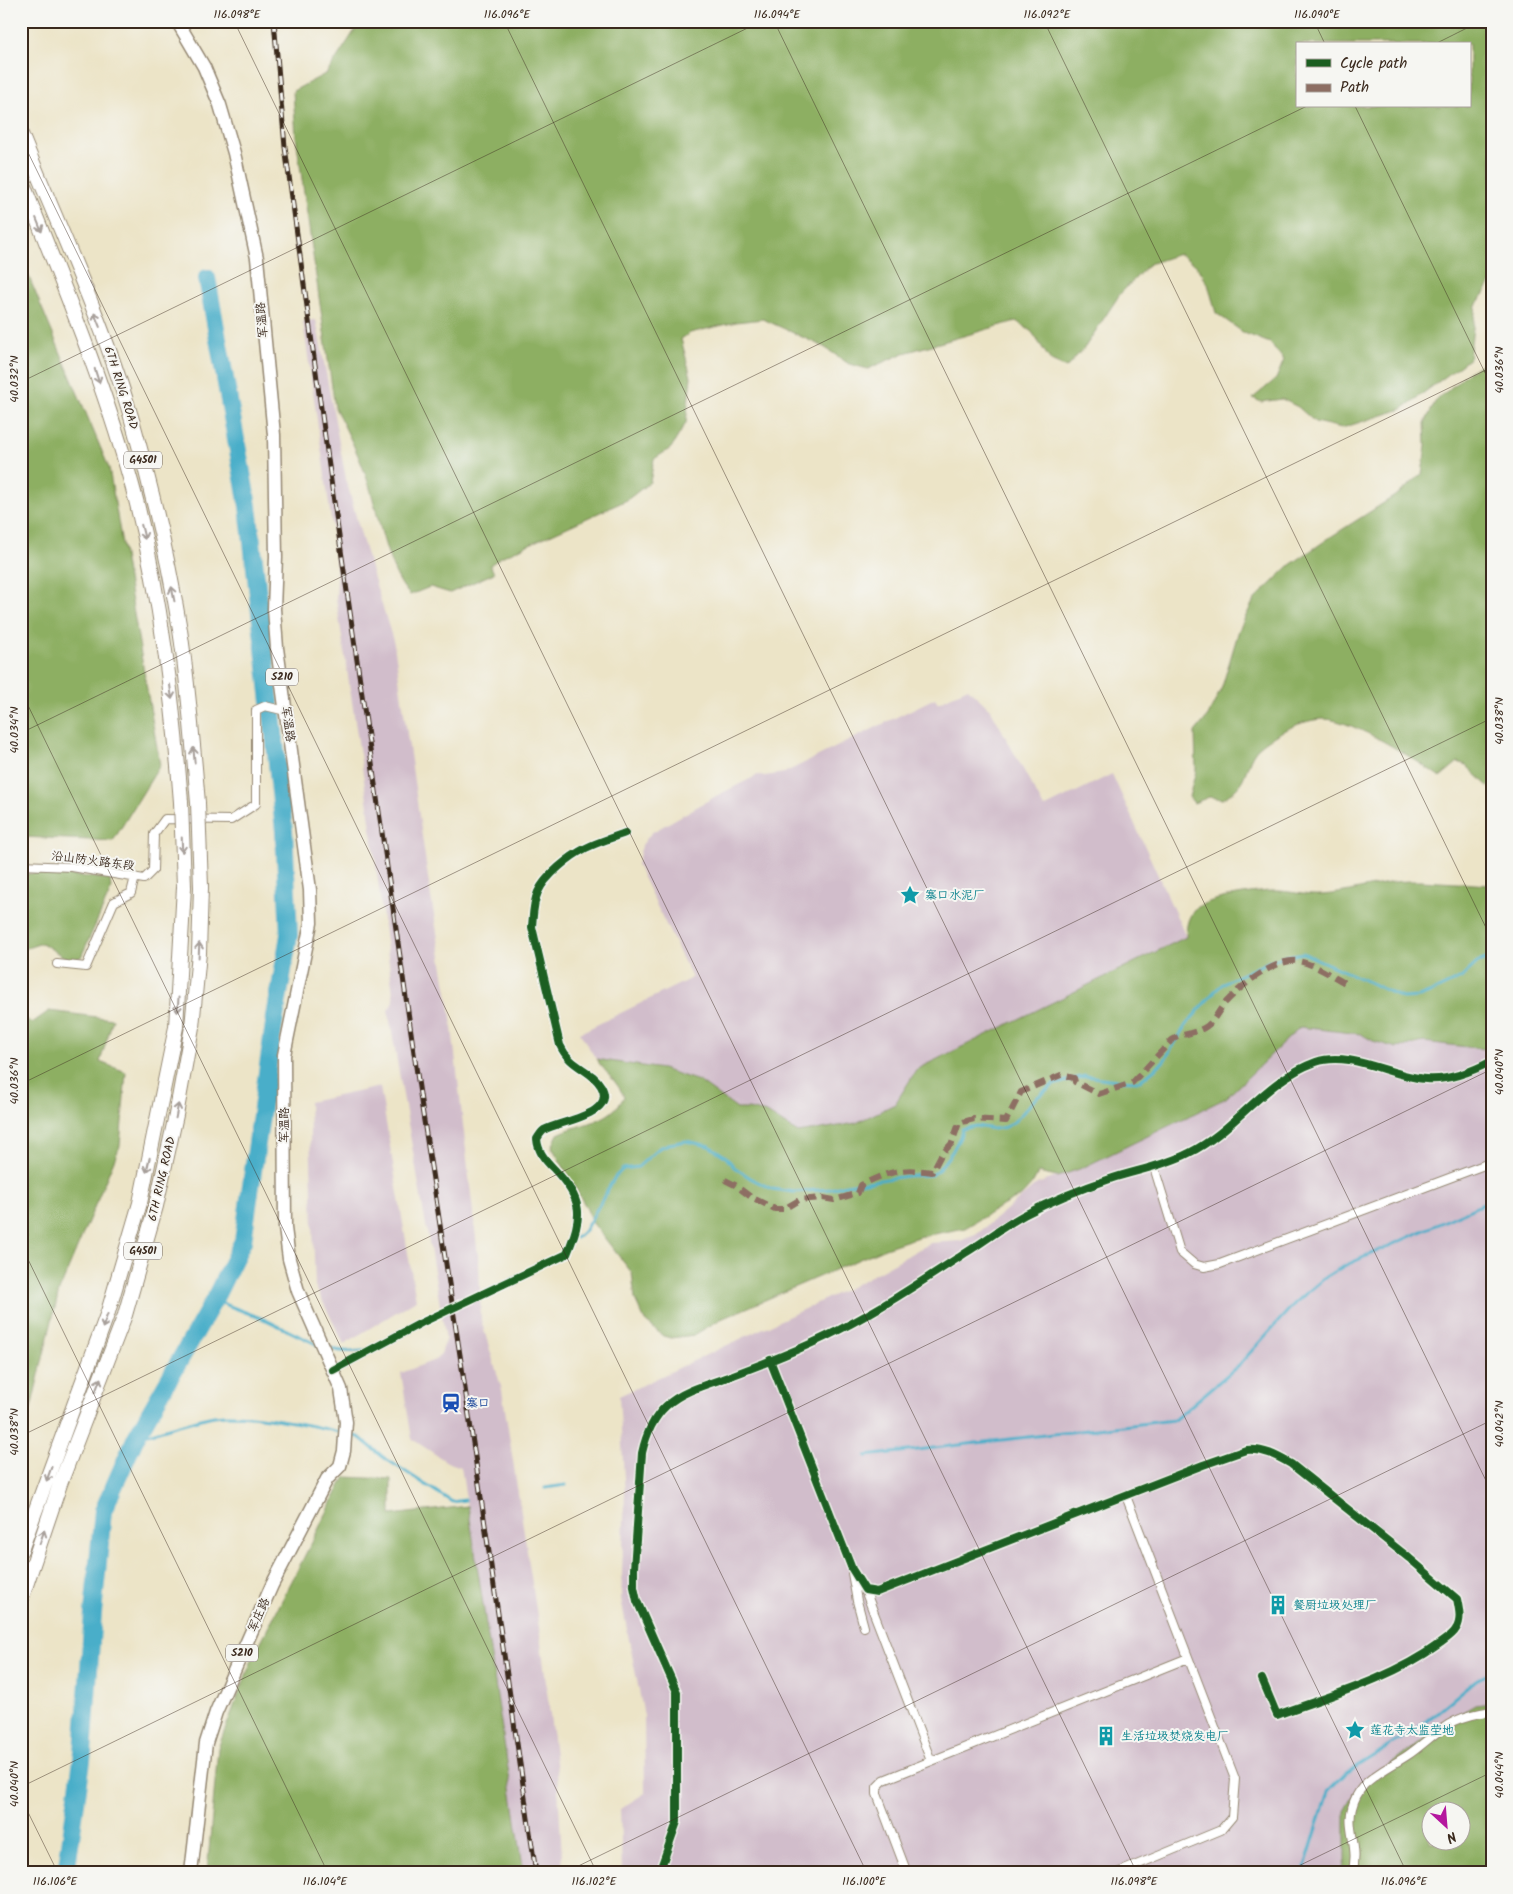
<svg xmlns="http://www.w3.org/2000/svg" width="1513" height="1894" font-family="Kalam,'LXGW WenKai TC',sans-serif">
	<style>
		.industrial { fill: #d1bdcb }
		.forest { fill: #8daf62; stroke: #646c40; fill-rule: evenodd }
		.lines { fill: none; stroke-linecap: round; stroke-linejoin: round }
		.stream { stroke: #4aaec9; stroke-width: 3 }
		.river { stroke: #4aaec9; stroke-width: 18 }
		.street-tunnel { stroke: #c9bfa5; stroke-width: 8; stroke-dasharray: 8 4; stroke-linecap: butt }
		.street-casing { stroke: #948772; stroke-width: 10 }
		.primary-casing { stroke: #948772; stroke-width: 15 }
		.highway-casing { stroke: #948772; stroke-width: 16 }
		.street { stroke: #fff; stroke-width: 8 }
		.primary { stroke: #fff; stroke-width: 12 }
		.highway { stroke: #fff; stroke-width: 14 }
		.rail-casing { stroke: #3b2a1e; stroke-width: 5 }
		.rail { stroke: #f6f6f2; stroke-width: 3; stroke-dasharray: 9; stroke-linecap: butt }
		.highway-bridge-casing { stroke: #948772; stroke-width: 16; stroke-linecap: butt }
		.highway-bridge { stroke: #fff; stroke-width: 14 }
		.quiet { stroke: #8d6e63; stroke-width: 6; stroke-dasharray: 12 6; stroke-linecap: butt }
		.cycleway-casing { stroke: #f6f6f2; stroke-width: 11 }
		.cycleway { stroke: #1b5e20; stroke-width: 8 }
		.oneway { stroke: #a79f9a }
		.ticks { fill: none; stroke: #3b2a1e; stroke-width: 1; stroke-opacity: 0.45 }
		.labels { text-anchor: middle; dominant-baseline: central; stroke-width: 4; stroke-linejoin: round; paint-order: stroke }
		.shield { fill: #f6f6f2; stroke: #73675e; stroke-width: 1 }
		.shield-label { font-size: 11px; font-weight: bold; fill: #3b2a1e }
		.street-label { font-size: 12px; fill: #3b2a1e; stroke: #f6f6f2 }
		.culture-label { font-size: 12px; fill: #0d838f; stroke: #f6f6f2; text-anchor: start }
		.transit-label { font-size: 12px; fill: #164399; stroke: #f6f6f2; text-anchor: start }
		.neatline { fill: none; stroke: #3b2a1e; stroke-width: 2 }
		.ticks-label { font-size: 12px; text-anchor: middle; fill: #3b2a1e }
	</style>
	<rect width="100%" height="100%" fill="#f6f6f2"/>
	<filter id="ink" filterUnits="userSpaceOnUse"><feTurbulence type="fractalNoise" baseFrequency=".02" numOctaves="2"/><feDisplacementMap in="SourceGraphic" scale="10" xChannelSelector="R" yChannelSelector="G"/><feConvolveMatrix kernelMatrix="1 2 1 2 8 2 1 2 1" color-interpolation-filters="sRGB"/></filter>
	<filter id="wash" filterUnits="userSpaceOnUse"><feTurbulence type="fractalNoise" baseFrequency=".0096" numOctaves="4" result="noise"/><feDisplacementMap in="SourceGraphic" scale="20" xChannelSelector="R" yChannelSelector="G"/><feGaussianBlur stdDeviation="1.12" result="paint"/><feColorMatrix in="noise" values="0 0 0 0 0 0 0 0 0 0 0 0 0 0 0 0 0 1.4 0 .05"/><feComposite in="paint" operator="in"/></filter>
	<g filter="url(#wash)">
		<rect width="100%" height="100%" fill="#ece4c7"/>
		<path class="industrial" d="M 316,320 L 346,479 L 362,539 L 394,644 L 430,891 L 450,1010 L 479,1265 L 481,1320 L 502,1390 L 540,1635 L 557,1771 L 563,1873 L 524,1873 L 461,1467 L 447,1462 L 412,1439 L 401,1373 L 435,1360 L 441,1354 L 446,1339 L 388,1010 L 394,1001 L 368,806 L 336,598 L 337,580 L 333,532 L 303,321 Z
			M 968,688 L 991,710 L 1044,808 L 1112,774 L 1186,937 L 917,1069 L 895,1104 L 856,1123 L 798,1133 L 767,1113 L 748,1109 L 737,1109 L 699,1081 L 662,1069 L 596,1059 L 580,1033 L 692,978 L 637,865 L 642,845 L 651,833 L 716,796 L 758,775 L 765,776 L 784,773 L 935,698 L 938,703 Z
			M 1300,1026 L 1361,1034 L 1373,1041 L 1412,1046 L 1424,1042 L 1485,1049 L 1492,1044 L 1492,1703 L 1475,1705 L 1345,1811 L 1345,1861 L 1340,1873 L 622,1873 L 620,1809 L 645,1793 L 644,1716 L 621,1599 L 625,1494 L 619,1396 L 851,1287 L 930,1243 L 960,1241 L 977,1234 L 1037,1184 L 1082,1168 L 1226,1098 Z
			M 380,1087 L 416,1300 L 344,1344 L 315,1286 L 309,1102 Z"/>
		<path class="forest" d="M 361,21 L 1492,21 L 1492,282 L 1476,305 L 1469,359 L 1402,409 L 1342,428 L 1315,422 L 1298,407 L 1282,399 L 1261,402 L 1253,398 L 1276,379 L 1284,360 L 1270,343 L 1244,333 L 1216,313 L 1208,284 L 1196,265 L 1179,254 L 1149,264 L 1120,294 L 1085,347 L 1066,368 L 1051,361 L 1032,332 L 1016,321 L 904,353 L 868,369 L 849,364 L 824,347 L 763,319 L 736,322 L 690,333 L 681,339 L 691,377 L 686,423 L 671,448 L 654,459 L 650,482 L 627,500 L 501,557 L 490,565 L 494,573 L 450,593 L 430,587 L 410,595 C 387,572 379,516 369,485 C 361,459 348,433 335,408 L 303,186 L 296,137 L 293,91 L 327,73 ZM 1297,44 L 1469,44 L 1469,106 L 1297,106 Z
			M 21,258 L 109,468 L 160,765 L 113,841 L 21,837 Z
			M 1492,358 L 1492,790 L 1466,765 L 1458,762 L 1440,777 C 1417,760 1353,720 1325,719 C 1302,719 1276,733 1259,747 C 1248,757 1248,772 1240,784 C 1237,790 1228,795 1223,799 L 1209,797 L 1194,803 L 1189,797 L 1196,771 L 1195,732 L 1208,716 L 1222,687 L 1239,630 L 1254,600 L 1290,565 L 1332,536 L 1401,492 L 1422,474 L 1426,446 L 1425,423 L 1435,402 L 1467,373 Z
			M 44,873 L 110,879 L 111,890 L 81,957 L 70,961 L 42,943 L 21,950 L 21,874 Z
			M 1421,881 L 1492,885 L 1492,1044 L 1485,1049 L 1424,1042 L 1397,1048 L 1373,1041 L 1361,1034 L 1300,1027 L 1226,1098 L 1082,1168 L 1057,1177 L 1038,1173 L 1032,1184 L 1021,1196 L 998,1208 L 965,1228 L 918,1237 L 885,1248 L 721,1319 L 694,1335 L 671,1338 L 663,1336 L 645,1321 L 635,1299 L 632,1273 L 592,1222 L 586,1207 L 552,1147 L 558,1134 C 583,1122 609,1124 624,1097 C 618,1082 605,1072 596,1059 L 662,1069 L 699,1081 L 737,1109 L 748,1109 L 767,1113 L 798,1133 L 856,1123 L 895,1104 L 917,1069 L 1186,937 C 1186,926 1188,914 1198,907 C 1213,897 1262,890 1280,891 C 1295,892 1308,896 1322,895 C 1347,893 1370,886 1394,882 C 1403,881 1412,881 1421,881 Z
			M 49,1011 L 113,1019 L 100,1062 L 126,1072 L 120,1146 L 59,1291 L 21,1450 L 21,1016 L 32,1023 Z
			M 345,1477 L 391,1479 L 391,1515 L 468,1506 L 524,1873 L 207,1873 L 218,1748 L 253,1657 Z
			M 1492,1703 L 1492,1873 L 1340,1873 L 1345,1861 L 1345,1811 L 1357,1790 L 1448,1721 L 1475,1705 ZM 1430,1812 L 1460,1812 L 1460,1842 L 1430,1842 Z"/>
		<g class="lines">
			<path class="stream" d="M 576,1238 L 585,1230 L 615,1177 L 623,1169 L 638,1167 L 659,1148 L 669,1144 L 686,1141 L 709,1146 L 725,1156 L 734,1167 L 752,1179 L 772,1189 L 794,1192 L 831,1189 L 846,1185 L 907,1176 L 931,1175 L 939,1169 L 952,1152 L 960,1137 L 962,1129 L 976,1126 L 994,1129 L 1006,1127 L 1016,1120 L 1035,1099 L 1053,1085 L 1085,1076 L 1117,1080 L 1140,1081 L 1164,1061 L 1186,1025 L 1215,991 L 1225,982 L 1268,962 L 1287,956 L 1303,953 L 1373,984 L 1402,998 L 1419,997 L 1432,992 L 1461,978 L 1478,962 L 1492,957
				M 214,1300 L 266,1320 L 318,1345
				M 421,1323 L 528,1272
				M 328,1348 C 340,1352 352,1352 364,1351
				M 349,1435 L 359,1437 L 383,1457 L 452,1502 L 465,1500
				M 136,1437 C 161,1431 189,1421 214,1416 C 246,1411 311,1425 343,1433
				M 866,1456 L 1174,1420 L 1239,1365 L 1296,1302 L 1327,1276 L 1344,1266 L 1492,1200
				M 545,1488 L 566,1485
				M 1303,1873 L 1328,1792 L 1346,1773 L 1418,1728 L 1476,1680 L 1492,1672"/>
			<path class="river" d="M 207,278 L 248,506 L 270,702
				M 66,1873 L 83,1753 L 93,1613 L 103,1511 L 136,1437 L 214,1300 L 243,1241 L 275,1017 L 289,935 L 284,831 L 272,714"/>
		</g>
	</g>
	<g filter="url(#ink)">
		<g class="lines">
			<path class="street-tunnel" d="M 421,1323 L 529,1272"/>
			<defs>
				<path id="street" d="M 21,865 L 72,867 L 144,879 L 153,870 L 154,834 L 165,819 L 231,820 L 256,804 L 256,710 L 265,706 L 286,711
					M 57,964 L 86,967 L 114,902 L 131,893 L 135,877
					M 1154,1167 L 1180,1252 L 1194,1264 L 1204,1267 L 1220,1264 L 1492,1162
					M 529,1272 L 567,1254 C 583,1215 584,1201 554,1169 C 545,1160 538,1152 537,1139 C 539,1136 541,1132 544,1130 C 559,1121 618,1115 601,1086 C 591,1069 570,1068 560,1045 L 532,927 C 533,916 533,903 538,892 C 545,876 570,856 586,848 C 598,842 612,838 625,833
					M 770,1360 L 852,1569 L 865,1590 L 877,1592 L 1203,1465 L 1246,1450 C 1263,1448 1277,1456 1291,1464 L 1409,1558 L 1457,1599 C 1459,1609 1462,1620 1456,1629 C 1453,1635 1444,1640 1439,1644 C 1391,1679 1332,1695 1277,1715 L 1262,1679
					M 333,1370 L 421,1323
					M 852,1573 L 857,1601 L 864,1627
					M 865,1590 L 931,1761
					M 659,1873 L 677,1822 L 677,1692 L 637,1601 L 634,1587 L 634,1569 L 642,1453 C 646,1435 653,1418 666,1406 C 682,1391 708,1384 728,1377 C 765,1363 802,1349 837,1331 C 882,1308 924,1280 967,1252 C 986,1240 1004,1226 1024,1215 C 1049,1202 1083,1188 1110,1179 C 1137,1170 1164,1166 1189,1153 C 1236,1130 1263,1081 1316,1062 C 1350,1050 1392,1077 1426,1079 C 1448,1081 1473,1071 1492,1061
					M 907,1873 L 877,1794 L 877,1787 L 884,1780 L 1188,1658
					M 1117,1873 L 1221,1830 L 1232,1817 L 1235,1779 L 1126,1496
					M 1352,1873 C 1360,1849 1346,1829 1352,1808 C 1354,1800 1358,1792 1364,1785 C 1377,1772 1393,1765 1408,1755 C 1424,1744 1438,1729 1455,1721 C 1466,1716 1479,1713 1492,1711"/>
				<path id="primary" d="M 177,21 L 204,67 L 220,105 L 234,153 L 257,258 L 274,435 L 276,557 L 274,609 L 277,648 L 310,890 L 311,923 L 284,1055 L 285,1228 L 289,1259 L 298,1291 L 341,1389 L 346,1422 L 344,1451 L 340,1466 L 327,1479 L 272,1585 L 216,1712 L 206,1743 L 191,1873"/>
				<path id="highway" d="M 21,134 C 60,230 106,328 134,427 C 153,494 169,562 180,630 C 189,688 193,746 198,803
					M 21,179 C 63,285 107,390 136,500 C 161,599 173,700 181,802
					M 21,1550 L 108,1312 L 140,1203 L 176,1027 L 184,887
					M 21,1600 L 60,1484 L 125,1315 L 156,1206 L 176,1115 L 192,1027 L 199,953 L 201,887"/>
			</defs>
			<use href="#street" class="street-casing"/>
			<use href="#primary" class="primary-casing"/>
			<use href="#highway" class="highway-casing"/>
			<use href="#street" class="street"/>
			<use href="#primary" class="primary"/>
			<use href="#highway" class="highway"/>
			<defs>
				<path id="rail" d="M 274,21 L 285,147 L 333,495 L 422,1108 L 462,1368 L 536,1873"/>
			</defs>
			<use href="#rail" class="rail-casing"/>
			<use href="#rail" class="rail"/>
			<defs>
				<path id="highway-bridge" d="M 181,802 L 184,887
					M 198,803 L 201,887"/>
			</defs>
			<use href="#highway-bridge" class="highway-bridge-casing"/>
			<use href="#highway-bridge" class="highway-bridge"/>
			<path class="quiet" d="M 725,1180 L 735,1185 L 751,1197 L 775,1209 L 784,1209 L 799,1200 L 823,1198 L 834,1200 L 858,1193 L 861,1185 C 891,1171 899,1168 932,1172 L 941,1155 L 952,1143 L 959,1123 L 974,1119 L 1006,1121 L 1021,1092 L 1061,1075 L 1074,1078 L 1075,1082 L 1099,1094 L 1132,1083 L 1172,1040 C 1183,1033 1196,1034 1207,1026 C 1216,1019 1219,1009 1226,1002 C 1241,986 1275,958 1298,961 C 1315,964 1331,976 1347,984"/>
			<defs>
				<path id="cycleway" d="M 770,1360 L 852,1569 L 865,1590 L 877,1592 L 1203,1465 L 1246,1450 C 1263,1448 1277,1456 1291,1464 L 1409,1558 L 1457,1599 C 1459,1609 1462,1620 1456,1629 C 1453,1635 1444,1640 1439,1644 C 1391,1679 1332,1695 1277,1715 L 1262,1679
					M 333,1370 L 421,1323 L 567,1254 C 583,1215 584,1201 554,1169 C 545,1160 538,1152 537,1139 C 539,1136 541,1132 544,1130 C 559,1121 618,1115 601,1086 C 591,1069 570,1068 560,1045 L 532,927 C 533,916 533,903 538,892 C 545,876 570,856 586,848 C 598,842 612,838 625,833
					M 659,1873 L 677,1822 L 677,1692 L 637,1601 L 634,1587 L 634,1569 L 642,1453 C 646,1435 653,1418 666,1406 C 682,1391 708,1384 728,1377 C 765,1363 802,1349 837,1331 C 882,1308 924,1280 967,1252 C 986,1240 1004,1226 1024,1215 C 1049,1202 1083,1188 1110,1179 C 1137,1170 1164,1166 1189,1153 C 1236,1130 1263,1081 1316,1062 C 1350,1050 1392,1077 1426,1079 C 1448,1081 1473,1071 1492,1061"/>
			</defs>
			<use href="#cycleway" class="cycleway-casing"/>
			<use href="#cycleway" class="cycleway"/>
		</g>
		<defs><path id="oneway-shaft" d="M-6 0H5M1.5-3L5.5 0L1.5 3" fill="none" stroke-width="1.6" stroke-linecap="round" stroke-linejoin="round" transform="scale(1.25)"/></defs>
		<g class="oneway">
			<use href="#oneway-shaft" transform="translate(39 225) rotate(68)"/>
			<use href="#oneway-shaft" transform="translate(97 320) rotate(-112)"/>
			<use href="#oneway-shaft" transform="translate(97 376) rotate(72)"/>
			<use href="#oneway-shaft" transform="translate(143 532) rotate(76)"/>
			<use href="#oneway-shaft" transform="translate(173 594) rotate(-101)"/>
			<use href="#oneway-shaft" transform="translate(171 692) rotate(82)"/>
			<use href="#oneway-shaft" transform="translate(194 755) rotate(-95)"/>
			<use href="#oneway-shaft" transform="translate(182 845) rotate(88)"/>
			<use href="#oneway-shaft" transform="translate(199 950) rotate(-87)"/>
			<use href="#oneway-shaft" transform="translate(178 1005) rotate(94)"/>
			<use href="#oneway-shaft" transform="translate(177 1111) rotate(-79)"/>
			<use href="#oneway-shaft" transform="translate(148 1165) rotate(103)"/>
			<use href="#oneway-shaft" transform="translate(105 1321) rotate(110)"/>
			<use href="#oneway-shaft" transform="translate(98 1385) rotate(-69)"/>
			<use href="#oneway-shaft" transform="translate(49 1474) rotate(110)"/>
			<use href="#oneway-shaft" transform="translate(42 1537) rotate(-71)"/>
		</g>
	</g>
	<path class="ticks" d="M 234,21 L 1137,1873M 504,21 L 1407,1873M 774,21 L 1492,1493M 1044,21 L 1492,940M 1314,21 L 1325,44M 21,31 L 42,21M 1435,44 L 1481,21M 1355,106 L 1492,387M 21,138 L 867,1873M 21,382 L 762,21M 21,691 L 597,1873M 21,733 L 1307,106M 21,1084 L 1492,367M 21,1245 L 328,1873M 21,1436 L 1492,718M 21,1787 L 1492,1069M 21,1798 L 58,1873M 564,1873 L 1492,1420M 1284,1873 L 1492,1772"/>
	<defs>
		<symbol id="sight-bare" viewBox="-9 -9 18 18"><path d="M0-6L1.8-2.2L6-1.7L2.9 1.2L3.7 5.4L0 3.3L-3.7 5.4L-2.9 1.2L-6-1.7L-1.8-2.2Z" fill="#0f9aa8" stroke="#f6f6f2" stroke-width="2.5" paint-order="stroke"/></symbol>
		<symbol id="station-bare" viewBox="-9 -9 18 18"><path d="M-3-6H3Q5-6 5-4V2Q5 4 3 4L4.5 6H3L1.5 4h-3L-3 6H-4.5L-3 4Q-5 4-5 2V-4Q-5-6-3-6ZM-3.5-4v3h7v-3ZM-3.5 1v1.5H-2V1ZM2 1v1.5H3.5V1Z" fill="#1a4fb4" stroke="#f6f6f2" stroke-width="2.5" paint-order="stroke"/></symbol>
		<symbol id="building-bare" viewBox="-9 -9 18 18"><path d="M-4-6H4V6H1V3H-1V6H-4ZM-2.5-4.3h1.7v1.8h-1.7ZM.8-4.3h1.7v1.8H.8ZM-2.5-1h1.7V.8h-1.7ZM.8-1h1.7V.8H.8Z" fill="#0f9aa8" stroke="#f6f6f2" stroke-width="2.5" paint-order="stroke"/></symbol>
	</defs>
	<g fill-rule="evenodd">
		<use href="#sight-bare" x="896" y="881" width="28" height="28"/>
		<use href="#station-bare" x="437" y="1389" width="28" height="28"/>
		<use href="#building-bare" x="1264" y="1591" width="28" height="28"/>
		<use href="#sight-bare" x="1341" y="1716" width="28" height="28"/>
		<use href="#building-bare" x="1092" y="1722" width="28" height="28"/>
	</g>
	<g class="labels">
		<g class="shield">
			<rect x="124" y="451.5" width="38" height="17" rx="4"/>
			<rect x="266" y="668.5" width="32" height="17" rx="4"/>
			<rect x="124" y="1242.5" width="38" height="17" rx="4"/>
			<rect x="226" y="1644.5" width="32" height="17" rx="4"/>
		</g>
		<g class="shield-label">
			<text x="143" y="460">G4501</text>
			<text x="282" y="677">S210</text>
			<text x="143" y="1251">G4501</text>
			<text x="242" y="1653">S210</text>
		</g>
		<g class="street-label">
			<text transform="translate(262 320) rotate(-95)">军温路</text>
			<text transform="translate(121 388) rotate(72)">6TH RING ROAD</text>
			<text transform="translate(288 724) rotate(82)">军温路</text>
			<text transform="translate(93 861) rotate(7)">沿山防火路东段</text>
			<text transform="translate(284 1125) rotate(-90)">军温路</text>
			<text transform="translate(162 1179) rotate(-77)">6TH RING ROAD</text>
			<text transform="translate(259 1615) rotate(-66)">军庄路</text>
		</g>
		<g class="culture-label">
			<text x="925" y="895">寨口水泥厂</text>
			<text x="1293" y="1605">餐厨垃圾处理厂</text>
			<text x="1370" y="1730">莲花寺太监茔地</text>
			<text x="1121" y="1736">生活垃圾焚烧发电厂</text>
		</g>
		<g class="transit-label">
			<text x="466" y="1403">寨口</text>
		</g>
	</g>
	<rect width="1513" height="1894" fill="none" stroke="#f6f6f2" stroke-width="55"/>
	<rect x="1296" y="42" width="175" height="65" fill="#f6f6f2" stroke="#aba49d"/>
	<rect x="1306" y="59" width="25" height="8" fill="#1b5e20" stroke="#aba49d"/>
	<text x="1340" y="68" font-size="15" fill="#3b2a1e">Cycle path</text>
	<rect x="1306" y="84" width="25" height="8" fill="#8d6e63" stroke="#aba49d"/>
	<text x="1340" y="92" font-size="15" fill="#3b2a1e">Path</text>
	<g transform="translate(1446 1826) rotate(154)"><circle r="24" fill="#f6f6f2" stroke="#aba49d"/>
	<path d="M0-4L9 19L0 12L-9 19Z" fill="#b5179e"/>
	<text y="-8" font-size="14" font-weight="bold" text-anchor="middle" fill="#3b2a1e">N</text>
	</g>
	<rect x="28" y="28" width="1458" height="1838" class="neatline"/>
	<g class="ticks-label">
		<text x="237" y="18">116.098°E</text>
		<text x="507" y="18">116.096°E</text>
		<text x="777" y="18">116.094°E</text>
		<text x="1047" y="18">116.092°E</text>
		<text x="1317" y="18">116.090°E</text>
		<text transform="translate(1499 370) rotate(-90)" y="4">40.036°N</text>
		<text transform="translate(14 379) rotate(-90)" y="4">40.032°N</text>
		<text transform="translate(1499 721) rotate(-90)" y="4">40.038°N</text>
		<text transform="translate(14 730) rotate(-90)" y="4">40.034°N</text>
		<text transform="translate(1499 1072) rotate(-90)" y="4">40.040°N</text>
		<text transform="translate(14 1081) rotate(-90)" y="4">40.036°N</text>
		<text transform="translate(1499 1424) rotate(-90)" y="4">40.042°N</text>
		<text transform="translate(14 1432) rotate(-90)" y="4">40.038°N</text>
		<text transform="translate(1499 1775) rotate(-90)" y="4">40.044°N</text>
		<text transform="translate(14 1784) rotate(-90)" y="4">40.040°N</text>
		<text x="55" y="1885">116.106°E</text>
		<text x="325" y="1885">116.104°E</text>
		<text x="594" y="1885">116.102°E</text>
		<text x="864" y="1885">116.100°E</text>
		<text x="1134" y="1885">116.098°E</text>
		<text x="1404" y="1885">116.096°E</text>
	</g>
</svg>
